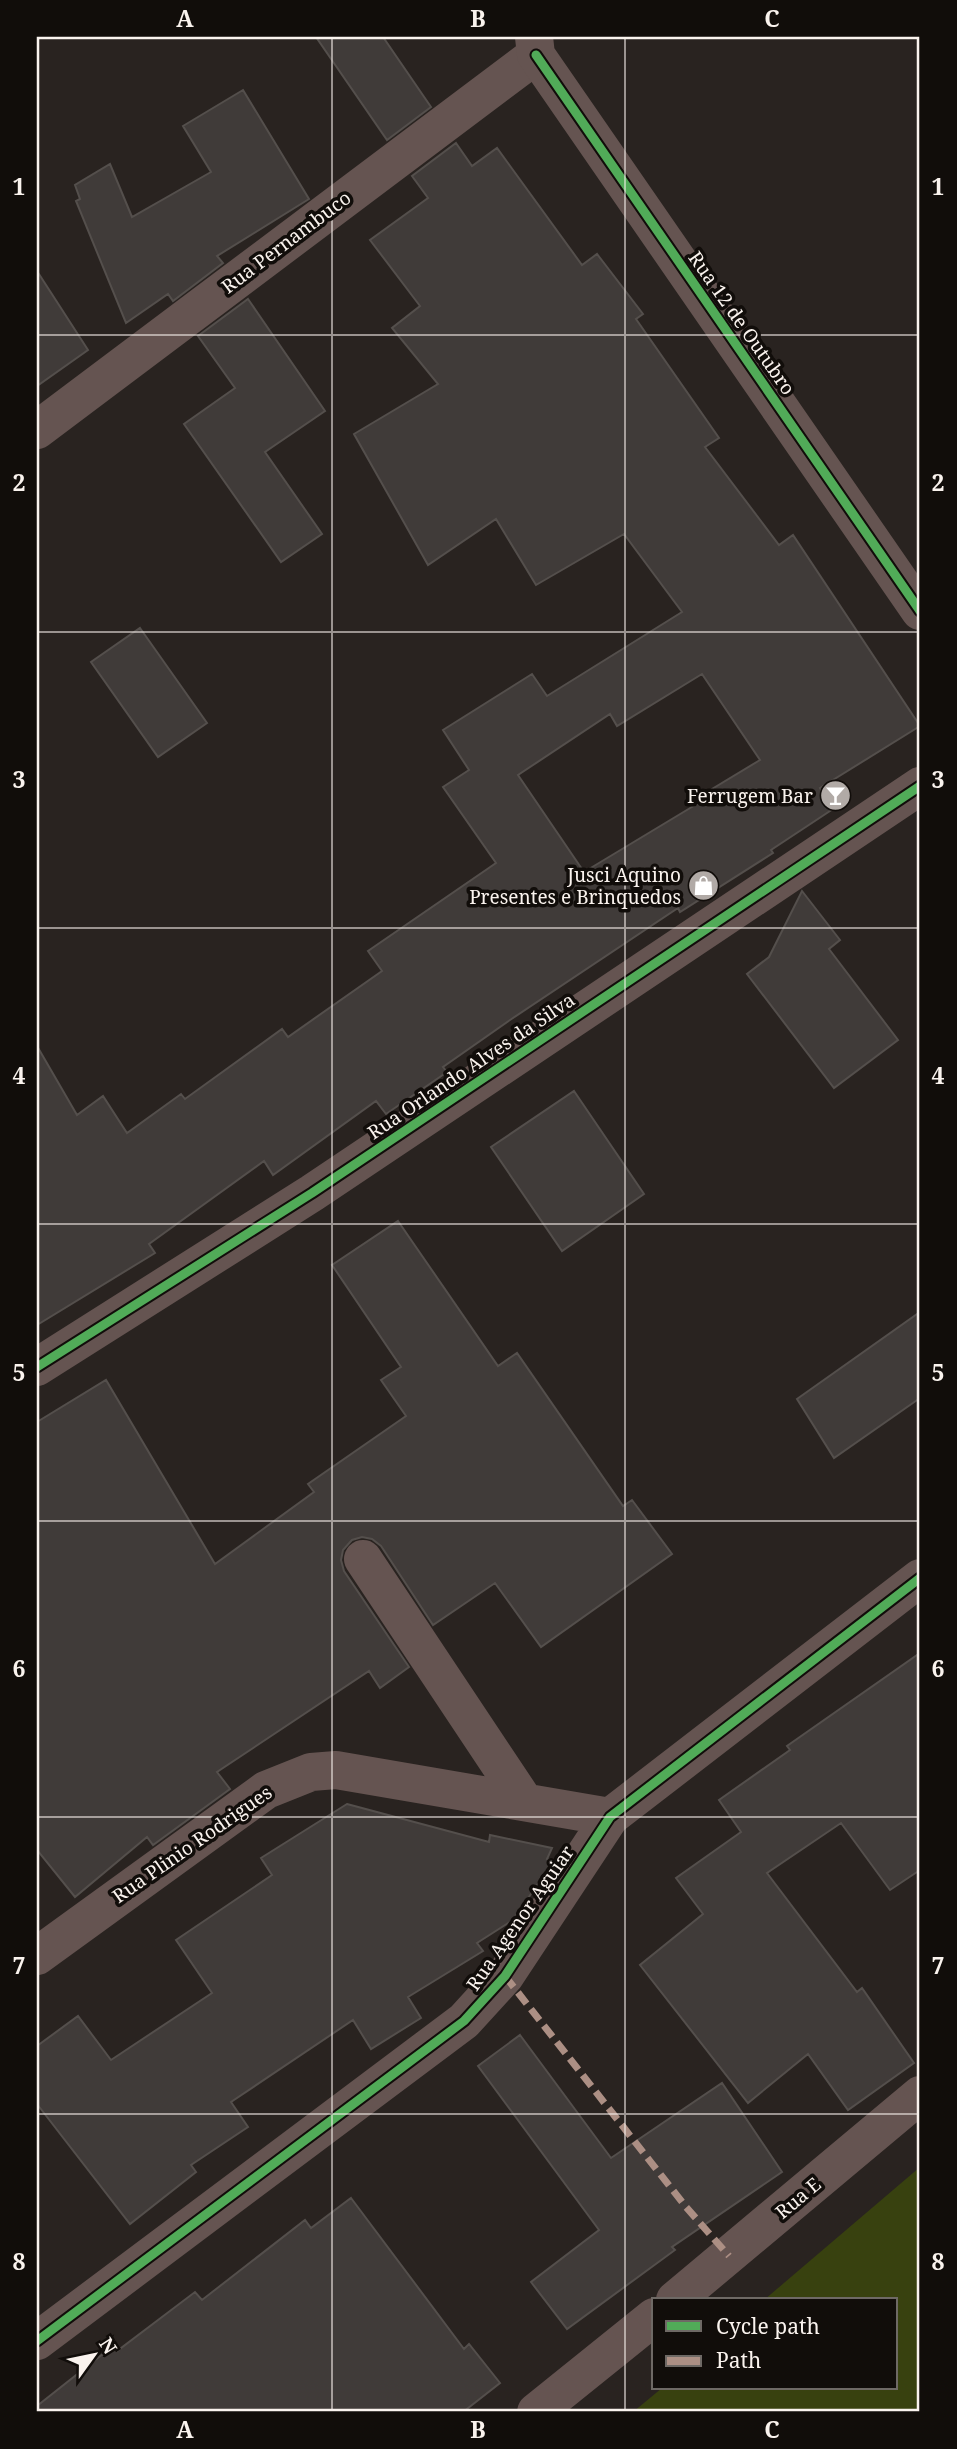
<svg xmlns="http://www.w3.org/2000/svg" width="957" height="2449" font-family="'Noto Serif',serif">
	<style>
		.green { fill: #38410f }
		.building { fill: #403b39; stroke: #544f4c; stroke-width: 2; fill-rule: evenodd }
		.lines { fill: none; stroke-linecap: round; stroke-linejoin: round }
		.minor { stroke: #655451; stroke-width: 38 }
		.tertiary { stroke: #655451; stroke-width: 38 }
		.quiet { stroke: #ac8f84; stroke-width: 7; stroke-dasharray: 14 7; stroke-linecap: butt }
		.cycleway-casing { stroke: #110d0a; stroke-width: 13 }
		.cycleway { stroke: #51ab58; stroke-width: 9 }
		.grid { fill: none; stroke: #faf3ee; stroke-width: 2; stroke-opacity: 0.55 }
		.labels { text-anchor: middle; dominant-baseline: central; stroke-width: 7; stroke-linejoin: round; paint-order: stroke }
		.street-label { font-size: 19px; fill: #faf3ee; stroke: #110d0a }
		.poi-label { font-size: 19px; fill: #faf3ee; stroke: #110d0a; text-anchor: end }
		.neatline { fill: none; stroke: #faf3ee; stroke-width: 2.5 }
		.grid-label { font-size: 23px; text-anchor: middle; font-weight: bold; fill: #faf3ee }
	</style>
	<rect width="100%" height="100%" fill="#292320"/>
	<path class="green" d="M 920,2167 L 920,2412 L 633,2412 L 662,2388 L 896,2388 L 896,2300 L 764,2300 Z"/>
	<path class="building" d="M 316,37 L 383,37 L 431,107 L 387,140 Z
		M 243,90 L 309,199 L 217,256 L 223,263 L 173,301 L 168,294 L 126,323 L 76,201 L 80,199 L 75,185 L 110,164 L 132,217 L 211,172 L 183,126 Z
		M 456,143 L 472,166 L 497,148 L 582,265 L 597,254 L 643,314 L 636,319 L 719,438 L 705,447 L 779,545 L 793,535 L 920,726 L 820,788 L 833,809 L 771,850 L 773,853 L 680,912 L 678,908 L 510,1020 L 443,1067 L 447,1072 L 386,1114 L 376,1101 L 273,1175 L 264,1161 L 149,1244 L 155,1253 L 37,1325 L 37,1046 L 77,1115 L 103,1096 L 127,1133 L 181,1094 L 185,1099 L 282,1029 L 288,1037 L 382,971 L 368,951 L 496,863 L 443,787 L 469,770 L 443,730 L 532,674 L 547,696 L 682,612 L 624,534 L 536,585 L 496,519 L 428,565 L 354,434 L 438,384 L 392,328 L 420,306 L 370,240 L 428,198 L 412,176 ZM 702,674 L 760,760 L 712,789 L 715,793 L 584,872 L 518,775 L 610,714 L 617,726 Z
		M 37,271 L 88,350 L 37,386 Z
		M 248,299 L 325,411 L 265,452 L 322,534 L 281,562 L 184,424 L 235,388 L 198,336 Z
		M 140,628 L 207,723 L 158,757 L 91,662 Z
		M 802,891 L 840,940 L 829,949 L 898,1040 L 834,1088 L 747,974 L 769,957 Z
		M 574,1091 L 644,1194 L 562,1251 L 491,1147 Z
		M 398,1221 L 498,1366 L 517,1353 L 623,1506 L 632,1500 L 672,1554 L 541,1647 L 495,1583 L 433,1625 L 381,1546 L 372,1539 L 362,1537 L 352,1540 L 343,1550 L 341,1560 L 344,1571 L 409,1667 L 380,1688 L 369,1671 L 217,1772 L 230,1789 L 153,1845 L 147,1837 L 75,1897 L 37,1850 L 37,1422 L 106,1380 L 215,1564 L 314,1492 L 308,1484 L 406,1416 L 381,1380 L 401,1367 L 332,1265 Z
		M 920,1312 L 920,1398 L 834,1458 L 797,1399 Z
		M 920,1653 L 920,1870 L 890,1890 L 841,1823 L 767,1873 L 857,1992 L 862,1988 L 914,2063 L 848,2110 L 808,2054 L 748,2103 L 640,1965 L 703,1914 L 676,1878 L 741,1832 L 719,1800 L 790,1750 L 787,1746 Z
		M 347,1804 L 489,1842 L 490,1835 L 552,1848 L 547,1859 L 553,1862 L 513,1920 L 477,1943 L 483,1951 L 408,1997 L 421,2018 L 371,2049 L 353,2020 L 231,2102 L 248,2127 L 191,2165 L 196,2172 L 130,2224 L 37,2104 L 37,2046 L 78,2016 L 111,2060 L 212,1993 L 176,1940 L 272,1875 L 261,1858 Z
		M 520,2035 L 611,2158 L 722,2083 L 782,2172 L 672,2247 L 675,2250 L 567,2329 L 531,2282 L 599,2230 L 478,2066 Z
		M 351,2198 L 464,2349 L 469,2344 L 500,2383 L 463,2412 L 37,2412 L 37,2406 L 113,2346 L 117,2351 L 195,2292 L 202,2300 L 305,2220 L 311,2228 Z"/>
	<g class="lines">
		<path class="minor" d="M 37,430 L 536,55
			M 37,1367 L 312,1193 L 920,786
			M 363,1559 L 524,1801
			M 37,1956 L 266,1790 L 311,1772 L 336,1770 L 610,1817
			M 675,2300 L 920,2095
			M 37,2341 L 464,2021 L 505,1976 L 610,1817 L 920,1578
			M 536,2412 L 654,2317"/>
		<path class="tertiary" d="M 534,37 L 536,55 L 920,611"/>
		<path class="quiet" d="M 505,1976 L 686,2207 L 729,2256"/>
		<defs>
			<path id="cycleway" d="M 536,55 L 920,611
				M 37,1367 L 312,1193 L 920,786
				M 37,2341 L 464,2021 L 505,1976 L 610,1817 L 920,1578"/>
		</defs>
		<use href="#cycleway" class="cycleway-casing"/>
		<use href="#cycleway" class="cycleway"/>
	</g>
	<path class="grid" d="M 332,37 L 332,2412M 625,37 L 625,2412M 37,335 L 920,335M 37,632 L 920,632M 37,928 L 920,928M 37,1224 L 920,1224M 37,1521 L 920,1521M 37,1817 L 920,1817M 37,2114 L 920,2114"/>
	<defs>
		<symbol id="bar-disc" viewBox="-11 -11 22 22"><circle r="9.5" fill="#b1aaa6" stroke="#110d0a"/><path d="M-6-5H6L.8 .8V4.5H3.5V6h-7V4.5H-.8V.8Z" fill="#fff"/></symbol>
		<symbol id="shop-disc" viewBox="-11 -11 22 22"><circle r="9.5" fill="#b1aaa6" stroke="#110d0a"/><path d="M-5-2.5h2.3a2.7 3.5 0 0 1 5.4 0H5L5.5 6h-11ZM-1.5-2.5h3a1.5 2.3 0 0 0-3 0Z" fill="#fff"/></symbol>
	</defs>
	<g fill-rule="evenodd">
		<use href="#bar-disc" x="818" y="778" width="35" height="35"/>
		<use href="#shop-disc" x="686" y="868" width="35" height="35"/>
	</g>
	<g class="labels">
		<g class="street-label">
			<text transform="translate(286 242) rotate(-37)">Rua Pernambuco</text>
			<text transform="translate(742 323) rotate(55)">Rua 12 de Outubro</text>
			<text transform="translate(471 1066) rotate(-34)">Rua Orlando Alves da Silva</text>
			<text transform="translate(192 1844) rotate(-35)">Rua Plinio Rodrigues</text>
			<text transform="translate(520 1918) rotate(-55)">Rua Agenor Aguiar</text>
			<text transform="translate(798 2198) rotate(-40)">Rua E</text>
		</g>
		<g class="poi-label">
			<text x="813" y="796">Ferrugem Bar</text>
			<text x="681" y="875">Jusci Aquino<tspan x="681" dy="22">Presentes e Brinquedos</tspan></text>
		</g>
	</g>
	<rect width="957" height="2449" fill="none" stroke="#110d0a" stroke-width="77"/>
	<rect x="652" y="2298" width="245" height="91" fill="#110d0a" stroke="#6e6965" stroke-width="2"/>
	<rect x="666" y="2321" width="35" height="10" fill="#51ab58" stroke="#6e6965" stroke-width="2"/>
	<text x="716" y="2334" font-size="21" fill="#faf3ee">Cycle path</text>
	<rect x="666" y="2356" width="35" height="10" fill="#ac8f84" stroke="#6e6965" stroke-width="2"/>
	<text x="716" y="2368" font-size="21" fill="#faf3ee">Path</text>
	<g transform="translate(94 2355) rotate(57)" stroke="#110d0a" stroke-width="5" paint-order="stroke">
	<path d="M0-5L12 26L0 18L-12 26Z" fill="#faf3ee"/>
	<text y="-10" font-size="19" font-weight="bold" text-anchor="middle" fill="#faf3ee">N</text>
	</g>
	<rect x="38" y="38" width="880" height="2372" class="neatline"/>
	<g class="grid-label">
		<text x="185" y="27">A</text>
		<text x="478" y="27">B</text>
		<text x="772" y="27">C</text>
		<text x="19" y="195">1</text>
		<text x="938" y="195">1</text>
		<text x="19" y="491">2</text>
		<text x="938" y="491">2</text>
		<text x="19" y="788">3</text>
		<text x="938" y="788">3</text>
		<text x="19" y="1084">4</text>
		<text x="938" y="1084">4</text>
		<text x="19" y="1381">5</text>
		<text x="938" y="1381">5</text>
		<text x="19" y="1677">6</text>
		<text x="938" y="1677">6</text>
		<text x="19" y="1974">7</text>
		<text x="938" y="1974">7</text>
		<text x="19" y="2270">8</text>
		<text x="938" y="2270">8</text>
		<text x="185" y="2438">A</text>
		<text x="478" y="2438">B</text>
		<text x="772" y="2438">C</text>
	</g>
</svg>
